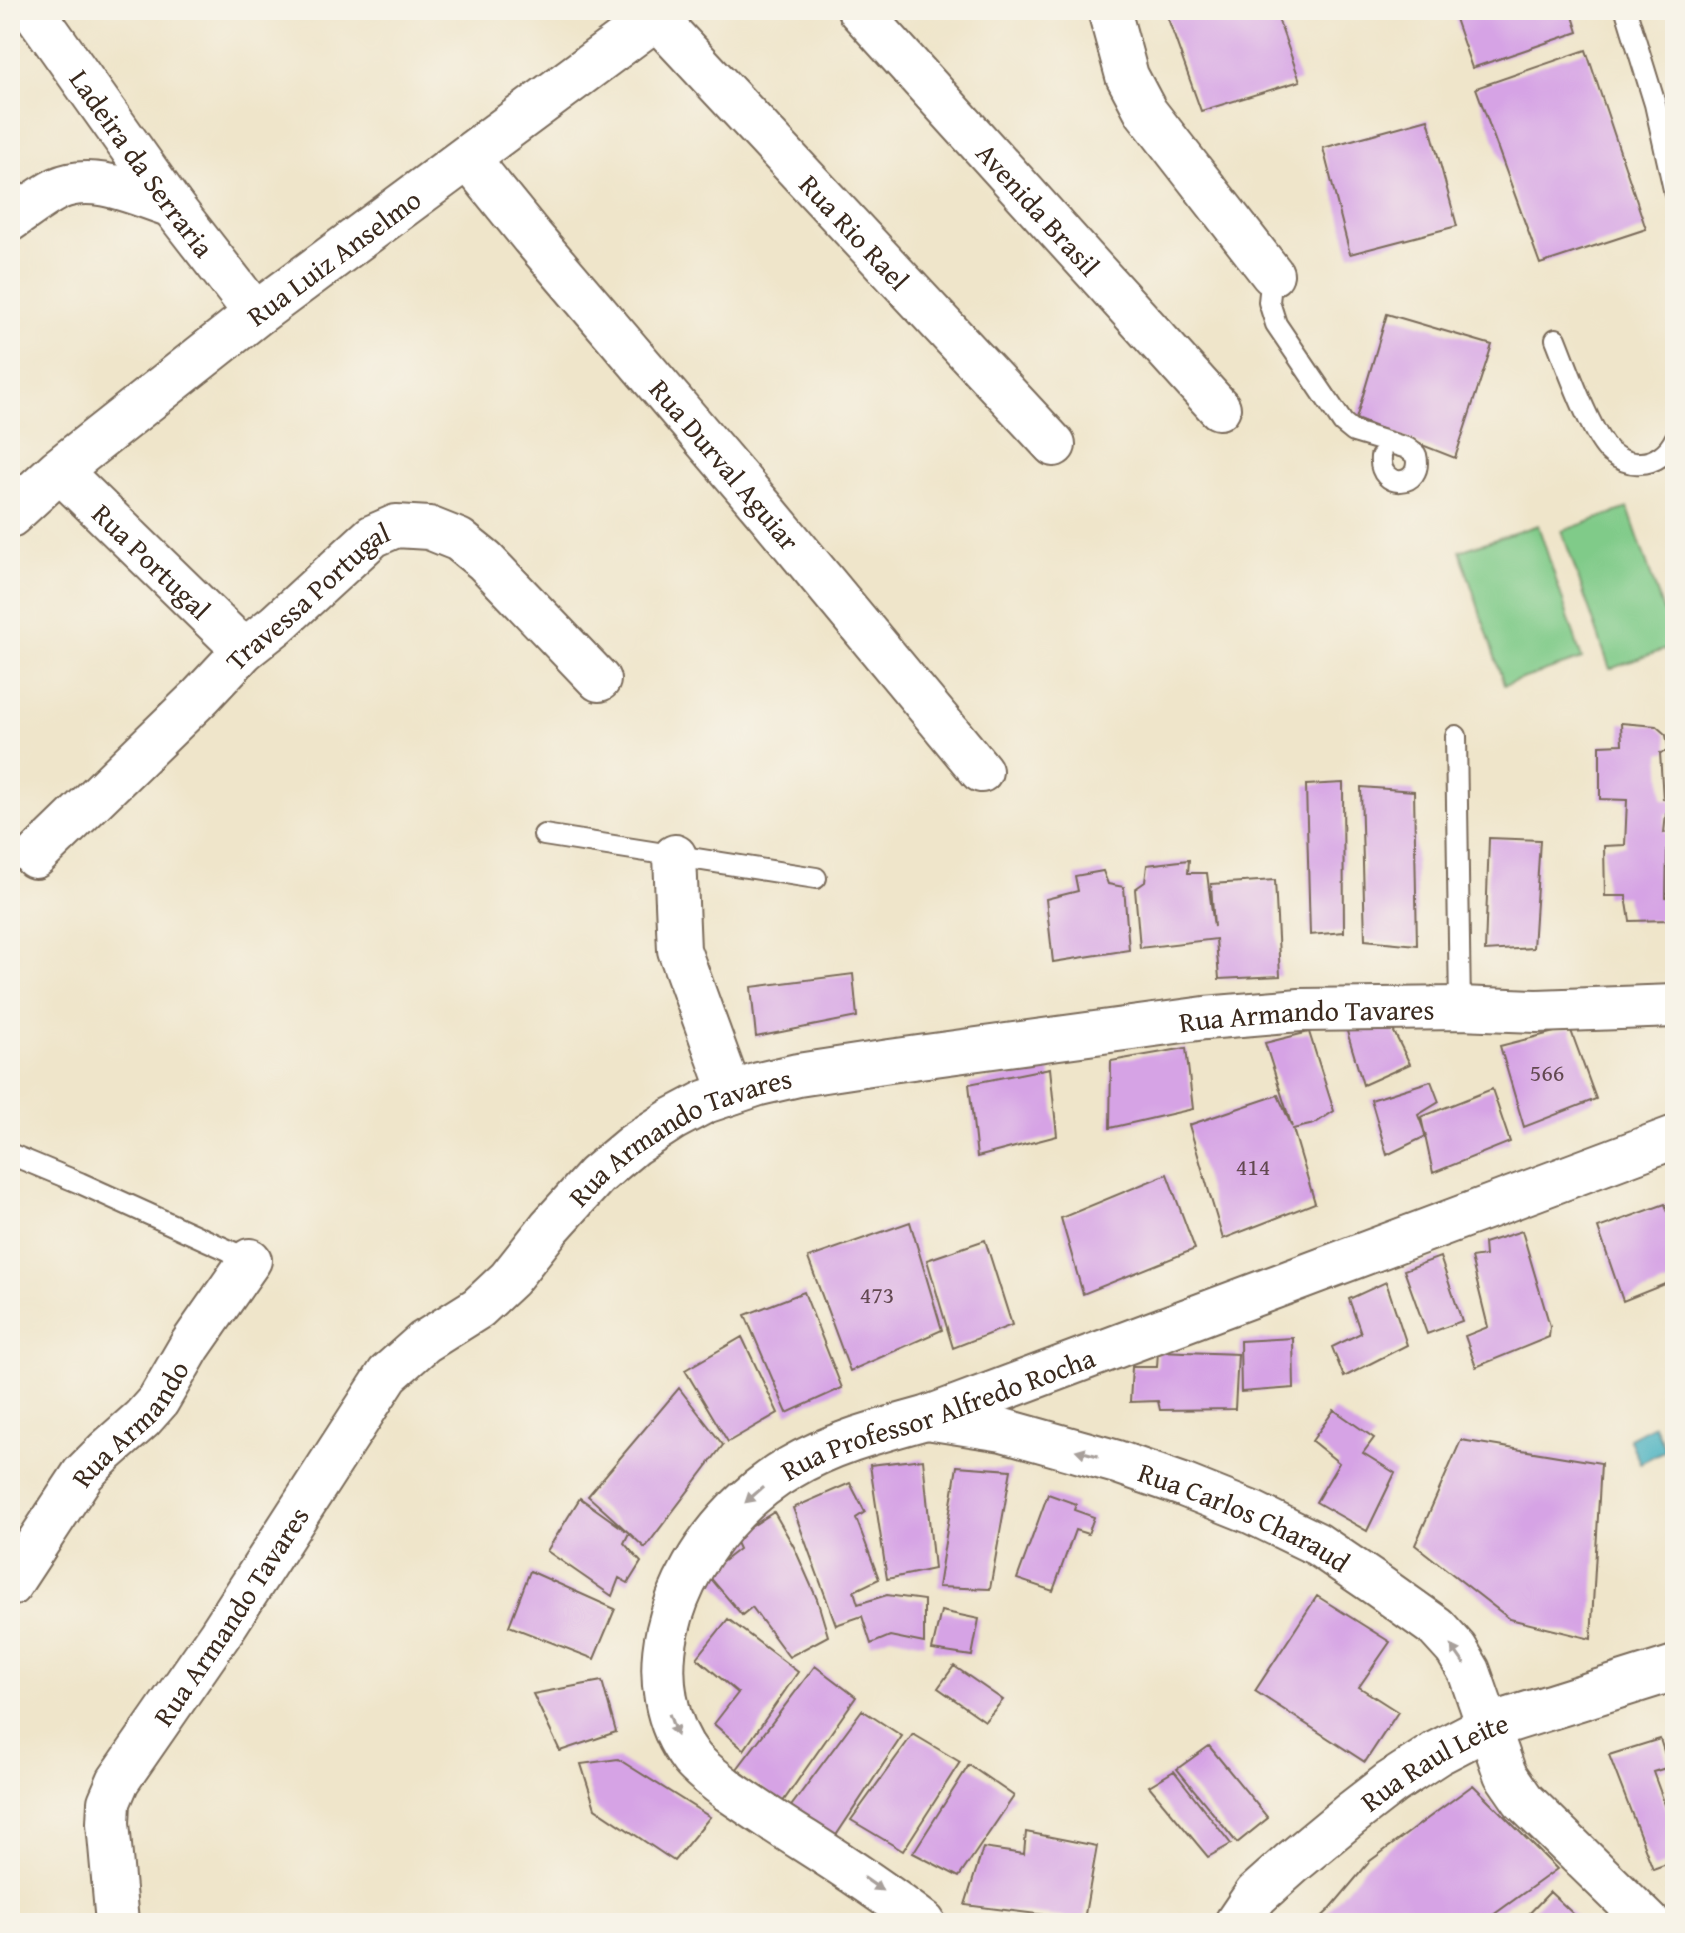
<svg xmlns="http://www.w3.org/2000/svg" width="1685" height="1933" font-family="'Gentium Book Plus',serif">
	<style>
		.green { fill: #80cb89; stroke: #5e7a54; stroke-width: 2 }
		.water { fill: #40aebe; stroke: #3e6c6e; stroke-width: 2 }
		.building { fill: #d6a3e5 }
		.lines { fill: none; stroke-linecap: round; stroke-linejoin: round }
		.lane-casing { stroke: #7a6b5a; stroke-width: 24 }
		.street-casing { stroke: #7a6b5a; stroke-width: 46 }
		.secondary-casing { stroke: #7a6b5a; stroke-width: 48 }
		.lane { stroke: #fff; stroke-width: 20 }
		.street { stroke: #fff; stroke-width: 42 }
		.secondary { stroke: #fff; stroke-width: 44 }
		.oneway { fill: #a79f9a }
		.labels { text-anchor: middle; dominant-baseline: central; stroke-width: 8; stroke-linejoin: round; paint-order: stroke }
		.number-label { font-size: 24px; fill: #624850 }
		.street-label { font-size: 28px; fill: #3b2a1e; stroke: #f7f3e8 }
	</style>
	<rect width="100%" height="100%" fill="#f7f3e8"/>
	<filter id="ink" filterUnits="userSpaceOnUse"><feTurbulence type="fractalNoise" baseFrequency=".0125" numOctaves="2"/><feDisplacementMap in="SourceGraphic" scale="16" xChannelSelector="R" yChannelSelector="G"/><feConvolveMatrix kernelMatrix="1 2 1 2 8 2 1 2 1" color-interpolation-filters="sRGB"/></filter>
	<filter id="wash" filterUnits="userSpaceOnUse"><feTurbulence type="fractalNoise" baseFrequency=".006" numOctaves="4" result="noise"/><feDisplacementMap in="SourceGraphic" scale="32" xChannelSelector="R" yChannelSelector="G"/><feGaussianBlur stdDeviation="1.8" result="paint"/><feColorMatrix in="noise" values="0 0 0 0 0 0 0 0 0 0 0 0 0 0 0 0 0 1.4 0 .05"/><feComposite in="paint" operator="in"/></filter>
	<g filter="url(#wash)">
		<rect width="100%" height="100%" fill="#efe5ca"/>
		<path class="green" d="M 1628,508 L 1675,646 L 1610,669 L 1562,531 Z
			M 1538,525 L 1582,659 L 1504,685 L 1460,551 Z"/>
		<path class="water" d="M 1654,1425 L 1665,1450 L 1640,1463 L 1629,1438 Z"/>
		<g id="blocks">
			<path class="building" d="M 1165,10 L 1275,10 L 1300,81 L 1201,111 Z
				M 1452,10 L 1571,10 L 1578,32 L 1472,68 Z
				M 1586,50 L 1646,229 L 1540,264 L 1476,88 Z
				M 1428,119 L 1457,226 L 1350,254 L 1323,148 Z
				M 1387,314 L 1492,345 L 1455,458 L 1356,419 Z
				M 1621,723 L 1656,726 L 1666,735 L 1669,751 L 1660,753 L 1663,799 L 1672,800 L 1673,813 L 1666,814 L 1664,833 L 1673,831 L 1675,844 L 1675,847 L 1667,847 L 1666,897 L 1675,898 L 1675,912 L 1669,912 L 1669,920 L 1630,921 L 1626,896 L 1605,896 L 1604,846 L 1625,845 L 1627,800 L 1600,799 L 1600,745 L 1622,744 Z
				M 1343,783 L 1344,932 L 1310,935 L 1306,785 Z
				M 1361,787 L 1414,791 L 1417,945 L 1365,940 Z
				M 1489,838 L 1540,840 L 1533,948 L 1485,951 Z
				M 1189,860 L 1188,873 L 1207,873 L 1214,927 L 1211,884 L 1275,880 L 1280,976 L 1219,979 L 1216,939 L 1140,948 L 1135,889 L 1145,882 L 1147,865 Z
				M 1103,871 L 1108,884 L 1124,887 L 1129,950 L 1053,962 L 1046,899 L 1078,891 L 1075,876 Z
				M 853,974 L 857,1017 L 756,1037 L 751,987 Z
				M 1388,1020 L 1410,1064 L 1363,1085 L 1346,1028 Z
				M 1570,1028 L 1596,1099 L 1524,1127 L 1500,1046 Z
				M 1309,1032 L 1334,1111 L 1314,1124 L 1293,1129 L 1315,1203 L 1223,1239 L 1189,1125 L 1278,1095 L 1292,1127 L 1265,1043 Z
				M 1186,1048 L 1193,1109 L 1110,1128 L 1111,1061 Z
				M 1050,1068 L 1057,1136 L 977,1157 L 969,1084 Z
				M 1431,1081 L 1439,1102 L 1418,1115 L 1426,1136 L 1387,1155 L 1371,1100 Z
				M 1492,1089 L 1510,1142 L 1433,1173 L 1421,1117 Z
				M 1167,1174 L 1195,1249 L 1083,1294 L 1061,1218 Z
				M 1665,1204 L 1675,1233 L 1675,1280 L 1623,1301 L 1598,1228 Z
				M 910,1222 L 942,1330 L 850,1371 L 808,1258 Z
				M 1522,1231 L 1550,1326 L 1549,1337 L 1476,1367 L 1465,1336 L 1488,1327 L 1471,1258 L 1485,1256 L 1484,1243 Z
				M 985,1240 L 1012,1325 L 953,1348 L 927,1260 Z
				M 1440,1257 L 1462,1321 L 1427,1334 L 1404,1270 Z
				M 1386,1282 L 1407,1345 L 1344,1377 L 1332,1347 L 1361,1333 L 1349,1299 Z
				M 804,1292 L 842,1388 L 787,1413 L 745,1315 Z
				M 742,1337 L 778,1413 L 728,1442 L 685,1370 Z
				M 1293,1338 L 1294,1388 L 1241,1392 L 1240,1341 Z
				M 1158,1351 L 1238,1354 L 1235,1409 L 1160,1410 L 1158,1401 L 1130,1402 L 1132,1367 L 1157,1367 Z
				M 679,1388 L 723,1445 L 645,1548 L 629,1533 L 624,1543 L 641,1562 L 628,1583 L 619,1578 L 612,1596 L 547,1551 L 580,1498 L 629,1533 L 588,1496 Z
				M 1334,1410 L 1374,1438 L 1363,1453 L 1395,1473 L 1367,1531 L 1316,1502 L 1339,1463 L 1312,1441 Z
				M 1461,1440 L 1601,1463 L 1591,1639 L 1510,1619 L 1415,1545 Z
				M 923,1459 L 934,1569 L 887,1579 L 870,1465 Z
				M 957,1466 L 1011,1470 L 990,1589 L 938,1587 Z
				M 850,1483 L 865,1512 L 856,1518 L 879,1579 L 854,1591 L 858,1604 L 887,1595 L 924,1600 L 924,1643 L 890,1636 L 871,1644 L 862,1616 L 836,1625 L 793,1508 Z
				M 1048,1494 L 1076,1504 L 1074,1510 L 1094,1517 L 1088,1534 L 1075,1530 L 1053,1591 L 1017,1579 Z
				M 774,1512 L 794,1547 L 817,1599 L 828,1636 L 789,1657 L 752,1607 L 742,1615 L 707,1574 L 739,1549 L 734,1538 Z
				M 530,1571 L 615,1609 L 594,1659 L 509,1626 Z
				M 1317,1596 L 1390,1642 L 1359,1687 L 1398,1712 L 1365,1762 L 1255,1691 Z
				M 941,1611 L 979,1619 L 972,1656 L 932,1650 Z
				M 728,1619 L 798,1672 L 744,1750 L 714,1724 L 738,1693 L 697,1658 Z
				M 815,1666 L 856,1697 L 782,1803 L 737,1769 Z
				M 954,1666 L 1003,1700 L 985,1721 L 938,1688 Z
				M 602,1681 L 616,1732 L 560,1751 L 533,1694 Z
				M 862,1710 L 902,1736 L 833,1840 L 789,1809 Z
				M 913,1734 L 960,1762 L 903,1851 L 851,1820 Z
				M 1660,1739 L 1669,1767 L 1653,1772 L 1675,1832 L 1675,1861 L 1653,1869 L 1609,1755 Z
				M 1209,1746 L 1268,1818 L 1237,1843 L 1177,1769 Z
				M 618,1759 L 710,1817 L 674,1861 L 595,1808 L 581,1764 Z
				M 969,1765 L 1014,1796 L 959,1877 L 913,1853 Z
				M 1174,1771 L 1231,1844 L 1208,1857 L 1149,1786 Z
				M 1473,1785 L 1557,1869 L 1482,1923 L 1315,1923 L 1329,1910 L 1370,1861 Z
				M 1026,1832 L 1097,1846 L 1084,1920 L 965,1905 L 983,1848 L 1024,1854 Z
				M 1550,1892 L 1583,1923 L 1527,1923 L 1523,1920 Z"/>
		</g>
	</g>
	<g filter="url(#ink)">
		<use href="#blocks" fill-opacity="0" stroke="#7a6b5a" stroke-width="2"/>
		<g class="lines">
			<defs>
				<path id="lane" d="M 1626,10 L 1655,104 L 1675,194
					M 1272,274 L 1269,302 L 1276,324 L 1343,423 L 1354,432 L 1407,448 L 1416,455 C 1424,489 1378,490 1381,457
					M 1556,339 C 1567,366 1591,436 1611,453 C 1620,460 1630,464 1640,463 C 1655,463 1669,452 1675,439
					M 1456,736 L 1460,1008
					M 544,835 L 816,878
					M 10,1154 L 80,1183 L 250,1260"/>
				<g id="street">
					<path id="s1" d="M 33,10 L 172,206 L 256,314"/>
					<path id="s2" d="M 859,10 L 1219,408"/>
					<path d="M 1109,10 L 1127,76 L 1146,112 L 1272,274"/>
					<path id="s3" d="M 656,18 L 1054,445"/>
					<path id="s4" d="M 468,158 L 532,237 L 763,508 L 981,771"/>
					<path d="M 10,220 C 25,210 41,197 57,189 C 94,172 137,195 172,206"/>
					<path id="s5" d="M 59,470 L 244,650"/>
					<path d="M 675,856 L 679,950 L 731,1093"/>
					<path id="s6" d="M 35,857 L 201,696 L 244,650 L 277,624 L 373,536 L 396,526 L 429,528 L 459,540 L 485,561 L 599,680"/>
					<path id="s7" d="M 927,1418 L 1003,1430 L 1117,1462 L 1183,1485 L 1253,1513 L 1317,1544 L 1380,1587 L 1436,1627 L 1456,1649 L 1469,1671 L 1505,1774 L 1523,1800 L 1649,1923"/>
					<path id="s8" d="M 10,1585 L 83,1474 L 106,1451 L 142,1419 L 158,1401 L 190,1346 L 250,1260"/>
					<path id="s9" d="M 117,1923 L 108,1823 L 109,1802 L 118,1781 L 220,1634 L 388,1374 L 424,1342 L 478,1308 L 509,1279 L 550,1227 L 596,1176 L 633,1145 L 673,1119 L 705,1102 L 759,1084 L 798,1075 L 890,1061 L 1205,1018 L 1300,1010 L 1460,1008 L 1537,1011 L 1675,1006"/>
					<path id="s10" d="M 924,1923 C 886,1894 846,1867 805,1841 C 779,1825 754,1808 729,1791 C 717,1781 702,1771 692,1759 C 678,1741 670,1722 666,1699 C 649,1610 714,1512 790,1468 C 832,1443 879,1431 926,1418 L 1675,1137"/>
				</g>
				<g id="secondary">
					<path id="s11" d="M 10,515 L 59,470 L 256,314 L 666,10"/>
					<path id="s12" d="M 1237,1923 L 1256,1895 L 1293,1862 L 1351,1814 L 1391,1783 L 1437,1753 L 1487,1727 L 1675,1668"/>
				</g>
			</defs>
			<use href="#lane" class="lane-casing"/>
			<use href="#street" class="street-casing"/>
			<use href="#secondary" class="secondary-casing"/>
			<use href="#lane" class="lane"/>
			<use href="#street" class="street"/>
			<use href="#secondary" class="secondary"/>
		</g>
		<defs><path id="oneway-solid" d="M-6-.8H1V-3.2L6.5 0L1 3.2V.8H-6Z" transform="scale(2)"/></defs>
		<g class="oneway">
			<use href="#oneway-solid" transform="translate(1087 1453) rotate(-165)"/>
			<use href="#oneway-solid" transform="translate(754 1495) rotate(139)"/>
			<use href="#oneway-solid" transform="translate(1458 1655) rotate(-125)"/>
			<use href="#oneway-solid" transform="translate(673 1725) rotate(71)"/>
			<use href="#oneway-solid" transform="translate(873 1884) rotate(35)"/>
		</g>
	</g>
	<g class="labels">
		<g class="number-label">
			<text x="1547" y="1072">566</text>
			<text x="1253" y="1166">414</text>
			<text x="877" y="1294">473</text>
		</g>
		<g class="street-label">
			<text stroke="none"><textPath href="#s1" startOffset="188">Ladeira da Serraria</textPath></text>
			<text stroke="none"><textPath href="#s2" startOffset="268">Avenida Brasil</textPath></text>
			<text stroke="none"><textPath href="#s3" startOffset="292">Rua Rio Rael</textPath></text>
			<text stroke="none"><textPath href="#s11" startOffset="414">Rua Luiz Anselmo</textPath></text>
			<text stroke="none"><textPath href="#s4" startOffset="400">Rua Durval Aguiar</textPath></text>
			<text stroke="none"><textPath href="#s5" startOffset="130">Rua Portugal</textPath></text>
			<text stroke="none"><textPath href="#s6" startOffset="378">Travessa Portugal</textPath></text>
			<text stroke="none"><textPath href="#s9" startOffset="1664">Rua Armando Tavares</textPath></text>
			<text stroke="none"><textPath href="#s9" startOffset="1016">Rua Armando Tavares</textPath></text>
			<text stroke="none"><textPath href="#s10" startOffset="786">Rua Professor Alfredo Rocha</textPath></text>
			<text stroke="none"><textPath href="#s8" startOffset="202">Rua Armando</textPath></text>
			<text stroke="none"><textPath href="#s7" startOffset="334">Rua Carlos Charaud</textPath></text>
			<text stroke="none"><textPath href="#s9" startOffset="344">Rua Armando Tavares</textPath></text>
			<text stroke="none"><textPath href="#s12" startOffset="258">Rua Raul Leite</textPath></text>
		</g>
	</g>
	<rect width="1685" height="1933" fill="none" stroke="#f7f3e8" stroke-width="40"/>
</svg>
